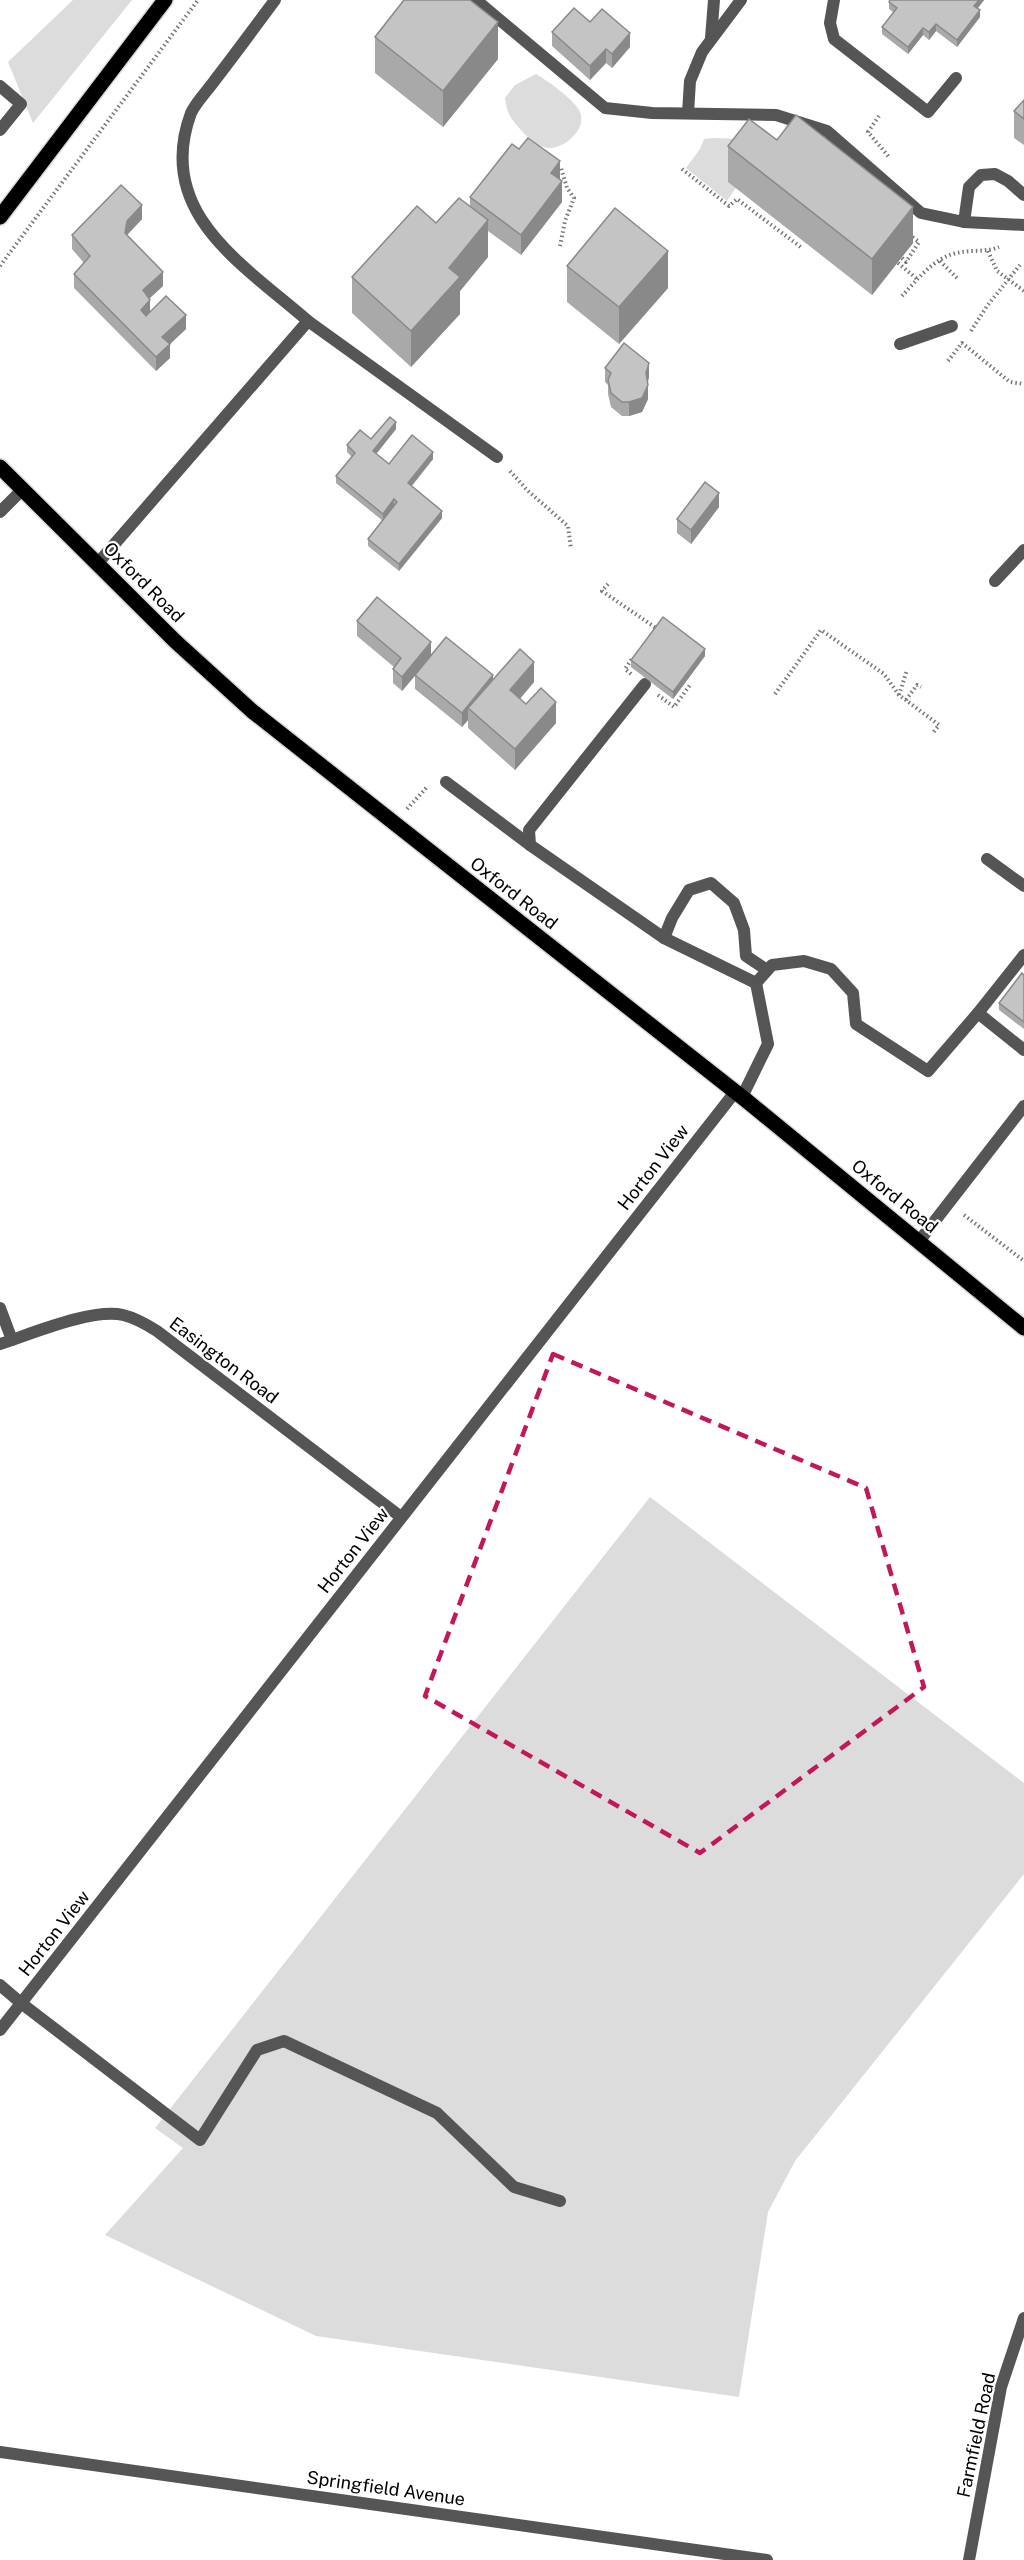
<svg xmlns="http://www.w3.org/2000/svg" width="1024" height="2560" font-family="'Public Sans',sans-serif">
<rect width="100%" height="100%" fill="#fff"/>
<g fill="#dcdcdc">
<path d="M 73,0 L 132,0 L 33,123 L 8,62 Z"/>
<path d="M 536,74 C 548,81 572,98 579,110 C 589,128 565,148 549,148 C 535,148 517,127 510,116 C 507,111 506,104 505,98 L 515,85 Z"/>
<path d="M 713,138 L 768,140 L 727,201 L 686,168 L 700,149 L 704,139 Z"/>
<path d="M 650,1497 L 1024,1783 L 1024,1874 L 795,2161 L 768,2212 L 739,2397 L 316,2336 L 105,2235 L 183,2148 L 155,2128 Z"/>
</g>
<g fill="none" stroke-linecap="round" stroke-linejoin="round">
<defs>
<g id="primary">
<path d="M 0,217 L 165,0"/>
<path d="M 0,467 L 175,641 L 252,711 L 747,1101 L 1024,1328"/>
</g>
</defs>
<use href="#primary" stroke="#dbdbdb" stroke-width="18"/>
<g stroke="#777" stroke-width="4" stroke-dasharray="1.5 3" stroke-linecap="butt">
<path d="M 879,116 L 868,132 L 889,157"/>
<path d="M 682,169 L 729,206 L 737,199 L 802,248"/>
<path d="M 560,246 L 565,221 L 574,198 L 567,188 L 561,168"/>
<path d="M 988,251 L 997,271 L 1024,291"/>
<path d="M 902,258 L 906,262 L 919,242 L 911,236"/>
<path d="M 940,261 L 957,278"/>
<path d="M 898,263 L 917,279"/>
<path d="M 0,266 L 198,0"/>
<path d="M 902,296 C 916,281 932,260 953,254 C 968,249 984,253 999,247"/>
<path d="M 971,331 L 987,306 L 1020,265"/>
<path d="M 948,361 L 962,343 L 1010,382 L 1024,384"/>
<path d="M 510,471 L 527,490 L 568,526 L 571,549"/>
<path d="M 608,584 L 602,591 L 656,628 L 654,630"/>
<path d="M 631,674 L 625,669 L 633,657"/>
<path d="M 775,694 L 821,630 L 884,674 L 899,695 L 939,725 L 932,734"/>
<path d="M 658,695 L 674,707 L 690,685"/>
<path d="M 899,695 L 907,670"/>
<path d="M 906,700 L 917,685 L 921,687"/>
<path d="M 407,809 L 428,786"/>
<path d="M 964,1215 L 1024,1261"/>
</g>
<g stroke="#555" stroke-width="12">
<path d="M 476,0 L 605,108 L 652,113 L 776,115 L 827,131 L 921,213 L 964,222 L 1024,225"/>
<path d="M 834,0 L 830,23 L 834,39 L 928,112 L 956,78"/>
<path d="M 711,38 L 714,0"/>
<path d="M 0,86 L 21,104 L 0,130"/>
<path d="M 688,113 L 690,81 L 702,52 L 741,0"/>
<path d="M 964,222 L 969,187 L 981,175 L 995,174 L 1008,181 L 1024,195"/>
<path d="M 308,321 L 497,457"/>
<path d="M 900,344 L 952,326"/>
<path d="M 98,563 L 308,321 C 244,265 154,213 191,113 C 196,102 208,90 215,80 C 235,54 255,27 275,0"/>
<path d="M 995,581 L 1024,550"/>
<path d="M 446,782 L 530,845 L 664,938 L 756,983"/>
<path d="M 530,845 L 529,830 L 645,684"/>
<path d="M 987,859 L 1024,886"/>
<path d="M 664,938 L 672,918 L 689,890 L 711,883 L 734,903 L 744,930 L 746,956 L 767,970"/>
<path d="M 756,983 L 772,965 L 804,961 L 831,969 L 853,993 L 856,1024 L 928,1071 L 978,1013 L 1024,955"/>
<path d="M 978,1013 L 1024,1050"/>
<path d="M 742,1097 L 768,1044 L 756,983"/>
<path d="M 21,2003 L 200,2140 L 257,2050 L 284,2041 L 437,2113 L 514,2187 L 560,2201"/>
</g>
<g stroke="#555" stroke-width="12">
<path d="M 0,512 L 22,490"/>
<path d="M 0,1308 L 12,1340"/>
<path d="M 0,1344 C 31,1334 92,1308 123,1315 C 136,1318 146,1324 157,1331 L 401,1517"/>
<path d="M 0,1985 L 21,2003"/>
<path d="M 0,2030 L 735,1092"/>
<path d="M 0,2452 L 767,2560"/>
<path d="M 969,2560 L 1001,2387 L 1024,2318"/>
</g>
<path stroke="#555" stroke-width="12" d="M 920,1240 L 1024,1106"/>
<use href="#primary" stroke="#000" stroke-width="15"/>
</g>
<g fill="#a9a9a9">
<path d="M 890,0 L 984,0 L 978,8 L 980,17 L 957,47 L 936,31 L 929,40 L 923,35 L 908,54 L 882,34 L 882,27 L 893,12 L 889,9 L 889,2 Z"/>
<path d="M 590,22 L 630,47 L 612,68 L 606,63 L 590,80 L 552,46 L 552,32 Z"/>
<path d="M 375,37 L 498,59 L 443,127 L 375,73 Z"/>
<path d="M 1024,100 L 1024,145 L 1014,138 L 1014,111 Z"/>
<path d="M 777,140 L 913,243 L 872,295 L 728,182 L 728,146 Z"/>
<path d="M 560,180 L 562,202 L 521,255 L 488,231 L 488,257 L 460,291 L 460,314 L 411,367 L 352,313 L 352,277 L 436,223 L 470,206 L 470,197 Z"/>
<path d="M 142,219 L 127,235 L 163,286 L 149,299 L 150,313 L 186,329 L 170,344 L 170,358 L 156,371 L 74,288 L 74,274 L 84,263 L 72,249 L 72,235 Z"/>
<path d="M 567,266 L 668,288 L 619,344 L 567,302 Z"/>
<path d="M 605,368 L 649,377 L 648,382 L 648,399 L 642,412 L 629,416 L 622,416 L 611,407 L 608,394 L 608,385 L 605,382 Z"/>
<path d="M 396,429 L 376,454 L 389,464 L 433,459 L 412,486 L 442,518 L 399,571 L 368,546 L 368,539 L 383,521 L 336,483 L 336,476 L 352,457 L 347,452 L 347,445 L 371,439 Z"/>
<path d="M 719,507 L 691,544 L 677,533 L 677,519 Z"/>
<path d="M 357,621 L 431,655 L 493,680 L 534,682 L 520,699 L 526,704 L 556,723 L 515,770 L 468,728 L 468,720 L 462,727 L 415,689 L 415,676 L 402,691 L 393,683 L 393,669 L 394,667 L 357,636 Z"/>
<path d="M 705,656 L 673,699 L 631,667 L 631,660 Z"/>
<path d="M 1024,975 L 1024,1029 L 999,1010 L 999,1003 Z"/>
</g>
<g fill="#898989">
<path d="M 979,0 L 984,0 L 974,13 L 974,6 Z"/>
<path d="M 980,10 L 980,17 L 957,47 L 957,40 Z"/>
<path d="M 498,22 L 498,59 L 443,127 L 443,91 Z"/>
<path d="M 936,24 L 936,31 L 929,40 L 929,32 Z"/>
<path d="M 923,28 L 923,35 L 908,54 L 908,47 Z"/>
<path d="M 630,33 L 630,47 L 612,68 L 612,54 Z"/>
<path d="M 606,49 L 606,63 L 590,80 L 590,66 Z"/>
<path d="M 560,161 L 560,182 L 551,173 Z"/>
<path d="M 562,181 L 562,202 L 521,255 L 521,235 Z"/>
<path d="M 142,205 L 142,219 L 127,235 L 125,233 L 127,221 Z"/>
<path d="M 913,207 L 913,243 L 872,295 L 872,259 Z"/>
<path d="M 488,220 L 488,257 L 460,291 L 460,314 L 411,367 L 411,331 L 449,268 Z"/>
<path d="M 668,251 L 668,288 L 619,344 L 619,307 Z"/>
<path d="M 163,272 L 163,286 L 143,304 L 143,290 Z"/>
<path d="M 150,300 L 150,314 L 141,324 L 141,310 Z"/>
<path d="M 186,315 L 186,329 L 170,344 L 170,358 L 156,371 L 156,357 L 162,337 Z"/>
<path d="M 649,363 L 649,377 L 646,387 L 646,373 Z"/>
<path d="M 648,385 L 648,399 L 642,412 L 629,416 L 629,402 Z"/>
<path d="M 396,422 L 396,429 L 373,458 L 373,451 Z"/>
<path d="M 433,452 L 433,459 L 408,490 L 408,483 Z"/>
<path d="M 719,493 L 719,507 L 691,544 L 691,530 Z"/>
<path d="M 394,499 L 394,507 L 383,521 L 383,514 Z"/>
<path d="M 442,511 L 442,518 L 399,571 L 399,564 Z"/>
<path d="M 431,642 L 431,656 L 402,691 L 402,677 Z"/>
<path d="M 705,649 L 705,656 L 673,699 L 673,692 Z"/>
<path d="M 534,662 L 534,682 L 510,710 L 510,690 Z"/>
<path d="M 493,675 L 493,689 L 468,708 L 468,720 L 462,727 L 462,713 Z"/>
<path d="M 556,702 L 556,723 L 515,770 L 515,749 Z"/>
</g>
<g fill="#c4c4c4" stroke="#898989" stroke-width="1.5">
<path d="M 404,0 L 470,0 L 498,22 L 443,91 L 375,37 Z"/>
<path d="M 890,0 L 979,0 L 974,6 L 980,10 L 957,40 L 936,24 L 929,32 L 923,28 L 908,47 L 882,27 L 897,8 L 889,2 Z"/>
<path d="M 574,8 L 590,22 L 602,9 L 630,33 L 612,54 L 606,49 L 590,66 L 552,32 Z"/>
<path d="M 1024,100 L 1024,119 L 1014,111 Z"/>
<path d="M 796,115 L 913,207 L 872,259 L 728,146 L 749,119 L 777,140 Z"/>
<path d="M 528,138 L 560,161 L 551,173 L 562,181 L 521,235 L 470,197 L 512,144 L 519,149 Z"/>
<path d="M 121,185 L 142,205 L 127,221 L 125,233 L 163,272 L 143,290 L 150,300 L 141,310 L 146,316 L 166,296 L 186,315 L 162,337 L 170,344 L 156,357 L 74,274 L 90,256 L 72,235 Z"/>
<path d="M 459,198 L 488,220 L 449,268 L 460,277 L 411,331 L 352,277 L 417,206 L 436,223 Z"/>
<path d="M 615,208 L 668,251 L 619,307 L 567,266 Z"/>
<path d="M 624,343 L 649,363 L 646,373 L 648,385 L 642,398 L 629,402 L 622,402 L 611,393 L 608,380 L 611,373 L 605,368 Z"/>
<path d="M 390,417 L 396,422 L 373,451 L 389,464 L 412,435 L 433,452 L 408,483 L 442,511 L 399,564 L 368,539 L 397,502 L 394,499 L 383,514 L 336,476 L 355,453 L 347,445 L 360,430 L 371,439 Z"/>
<path d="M 705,482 L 719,493 L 691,530 L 677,519 Z"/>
<path d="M 377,597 L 431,642 L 402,677 L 393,669 L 401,658 L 357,621 Z"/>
<path d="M 663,617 L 705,649 L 673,692 L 631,660 Z"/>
<path d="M 446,637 L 493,675 L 462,713 L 415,675 Z"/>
<path d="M 520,649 L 534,662 L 510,690 L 526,704 L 541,688 L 556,702 L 515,749 L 468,708 Z"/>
<path d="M 1022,973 L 1024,975 L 1024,1022 L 999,1003 Z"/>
</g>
<path fill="none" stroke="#c2185b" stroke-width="4.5" stroke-dasharray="12 8" stroke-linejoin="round" d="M 553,1354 L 866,1488 L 924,1687 L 700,1853 L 425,1696 Z"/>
<g text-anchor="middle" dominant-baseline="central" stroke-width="4.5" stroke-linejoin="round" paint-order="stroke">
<g font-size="18" fill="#000" stroke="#fff">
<text transform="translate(144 582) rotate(45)">Oxford Road</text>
<text transform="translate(514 893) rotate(38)">Oxford Road</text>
<text transform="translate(653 1167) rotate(-52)">Horton View</text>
<text transform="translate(895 1196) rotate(39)">Oxford Road</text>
<text transform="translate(224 1360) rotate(37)">Easington Road</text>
<text transform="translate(353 1550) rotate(-52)">Horton View</text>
<text transform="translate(54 1933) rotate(-52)">Horton View</text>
<text transform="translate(976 2435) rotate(-78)">Farmfield Road</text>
<text transform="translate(386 2488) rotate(8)">Springfield Avenue</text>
</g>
</g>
</svg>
